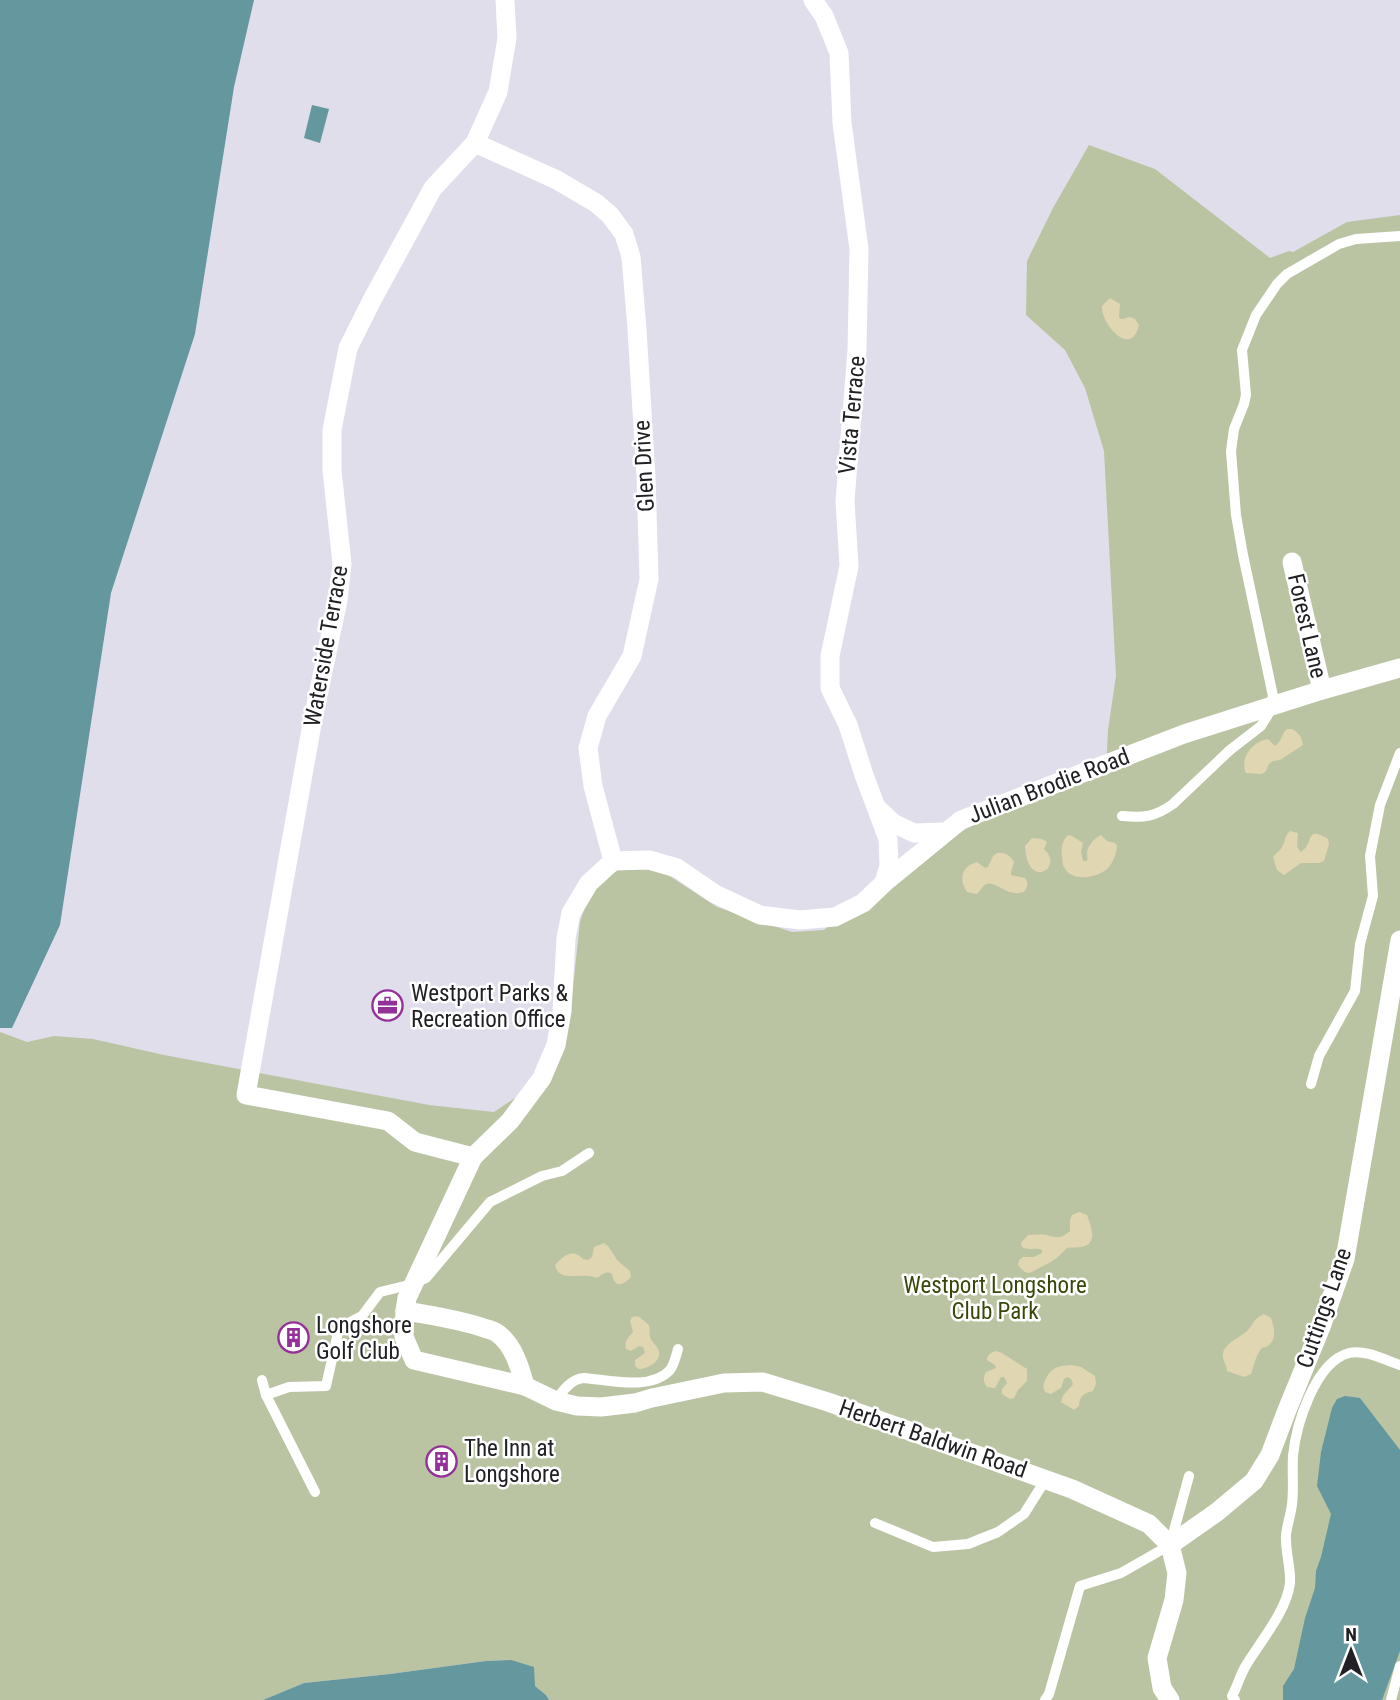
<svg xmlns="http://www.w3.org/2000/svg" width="1400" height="1700" font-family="'Roboto Condensed',sans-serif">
<rect width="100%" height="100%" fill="#dfdeea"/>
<path fill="#bac4a3" d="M 1089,145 L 1155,169 L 1270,258 L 1289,251 L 1293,252 L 1347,222 L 1400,215 L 1400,1700 L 549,1700 L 546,1695 L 535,1686 L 511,1660 L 486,1661 L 390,1674 L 304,1683 L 263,1700 L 0,1700 L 0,1032 L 27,1042 L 54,1036 L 93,1039 L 164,1055 L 429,1105 L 494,1112 L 542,1080 L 569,1025 L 580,922 L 590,892 L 604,879 L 620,869 L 642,867 L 668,875 L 717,907 L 792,932 L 824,930 L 835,920 L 962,831 L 1019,803 L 1106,771 L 1108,730 L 1116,676 L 1104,451 L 1085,388 L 1065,350 L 1026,315 L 1027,261 L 1053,208 Z"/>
<g fill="#e0d6b1">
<path d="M 1110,298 L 1120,304 L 1119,318 L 1122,319 L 1130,317 L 1135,319 L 1139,325 C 1131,360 1100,322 1102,306 Z"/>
<path d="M 1287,729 L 1292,729 C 1299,733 1302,737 1303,745 L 1280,760 L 1273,761 L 1269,764 L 1266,771 L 1262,774 L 1246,773 C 1239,758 1253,741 1268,739 L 1275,746 C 1282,742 1281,734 1287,729 Z"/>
<path d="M 1290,831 L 1298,833 L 1297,847 L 1301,852 C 1315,843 1304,825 1328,839 L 1329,844 L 1324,861 L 1319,863 L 1301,863 L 1284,875 L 1277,870 L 1273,857 C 1276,853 1280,851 1282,847 C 1286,841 1284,836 1290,831 Z"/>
<path d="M 1068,835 L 1072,836 L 1083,843 L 1081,852 L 1083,861 L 1087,861 C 1088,858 1087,855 1087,852 C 1088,845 1095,838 1101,835 L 1107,841 L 1115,843 L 1117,846 C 1117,852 1113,862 1109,867 C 1100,878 1071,883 1064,867 C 1062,864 1063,860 1062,856 C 1061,847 1062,841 1068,835 Z"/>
<path d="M 1032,838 L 1042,839 L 1047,842 L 1044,849 C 1065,868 1027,891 1025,846 Z"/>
<path d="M 997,853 C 1004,852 1010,855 1014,862 L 1011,872 L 1011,875 L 1025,878 C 1029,882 1027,888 1024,892 C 1006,898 994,878 985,885 C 982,887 980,891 977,894 L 967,892 C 958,879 962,866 977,862 L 985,868 L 988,867 L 993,856 Z"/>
<path d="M 1079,1212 L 1087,1215 C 1090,1224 1098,1241 1085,1246 C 1080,1248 1072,1247 1067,1248 C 1057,1258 1057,1259 1043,1266 C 1031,1271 1029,1279 1018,1265 L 1019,1260 L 1023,1257 L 1034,1257 L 1042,1253 L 1042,1250 C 1036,1247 1029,1251 1022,1247 L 1021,1243 L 1028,1235 C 1034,1235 1041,1234 1047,1235 C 1057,1238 1061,1239 1070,1231 L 1070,1220 L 1072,1215 Z"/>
<path d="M 604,1243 L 608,1246 L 618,1261 L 630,1271 L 631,1277 C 623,1286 614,1288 612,1274 C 605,1270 602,1275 597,1278 C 581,1271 559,1284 555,1265 C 564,1255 573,1248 583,1259 L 588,1260 L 592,1257 L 594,1247 Z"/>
<path d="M 1264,1314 L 1271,1318 C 1274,1327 1277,1338 1269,1345 C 1261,1351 1265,1343 1259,1352 C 1255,1358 1254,1367 1251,1374 L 1244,1377 L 1227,1371 C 1227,1365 1222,1360 1223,1354 C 1224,1343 1240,1338 1248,1330 C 1256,1321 1251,1321 1264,1314 Z"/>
<path d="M 638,1316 L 649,1325 C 650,1329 649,1333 650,1337 C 652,1343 658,1346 659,1352 C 661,1362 647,1369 639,1369 L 635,1366 L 635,1360 L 645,1353 L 643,1347 L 639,1346 L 631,1351 L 626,1349 C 624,1341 628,1338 633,1332 L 630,1321 L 632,1317 Z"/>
<path d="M 996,1351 L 1002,1353 L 1027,1369 L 1027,1381 L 1018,1390 L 1014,1398 L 1010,1399 L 1002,1394 L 1002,1389 L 1007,1383 L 1004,1377 L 1001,1377 L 995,1388 L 987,1387 C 983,1382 983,1378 986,1372 L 996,1368 L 995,1365 L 987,1360 C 988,1354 990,1353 996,1351 Z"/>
<path d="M 1072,1365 L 1081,1367 L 1095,1376 L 1096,1384 L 1093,1391 C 1083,1394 1080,1395 1079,1406 L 1074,1410 L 1061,1402 C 1063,1392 1068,1392 1073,1384 L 1071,1379 L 1068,1377 L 1064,1379 L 1061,1388 L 1051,1394 L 1045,1392 L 1043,1386 C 1049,1369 1054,1366 1072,1365 Z"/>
</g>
<g fill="#65979e">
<path d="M 0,0 L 254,0 L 234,87 L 195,334 L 111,593 L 60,925 L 12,1028 L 0,1028 Z"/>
<path d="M 312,105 L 329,109 L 320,143 L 304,138 Z"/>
<path d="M 1345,1396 L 1360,1398 L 1400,1450 L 1400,1651 L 1382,1700 L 1283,1700 L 1283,1686 L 1294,1669 L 1305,1618 L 1315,1588 L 1316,1571 L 1321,1557 L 1331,1514 L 1317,1486 L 1321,1452 L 1332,1408 L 1337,1399 Z"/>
<path d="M 511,1660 L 534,1667 L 535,1686 L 546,1695 L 549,1700 L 263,1700 L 304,1683 L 390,1674 L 486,1661 Z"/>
</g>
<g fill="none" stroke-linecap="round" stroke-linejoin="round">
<g stroke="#fff" stroke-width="10">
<path d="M 1122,816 C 1144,818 1155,817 1173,804 L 1230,750 L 1261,726 L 1269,713 L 1273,696 L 1243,555 L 1236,515 L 1231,451 L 1234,429 L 1244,404 L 1246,395 L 1242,350 L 1256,315 L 1277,284 L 1287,274 L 1339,244 L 1356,239 L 1400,236"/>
<path d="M 1311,1084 L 1319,1056 L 1355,991 L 1360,944 L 1373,896 L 1370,856 L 1380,805 L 1400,753"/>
<path d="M 262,1380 L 266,1395 L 315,1492"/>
<path d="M 266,1395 L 289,1387 L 326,1386 L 339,1328 L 362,1316 L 380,1292 L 413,1284 L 426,1278 L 490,1202 L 542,1176 L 562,1171 L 589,1153"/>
<path d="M 556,1401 C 563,1390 571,1379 584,1378 C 609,1380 651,1391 670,1370 C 674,1365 676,1356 678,1349"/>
<path d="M 875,1523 L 933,1547 L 968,1544 L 998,1532 L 1024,1514 L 1046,1479"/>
<path d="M 1045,1700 L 1049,1694 L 1080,1586 L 1121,1573 L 1170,1545 L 1189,1476"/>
<path d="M 1235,1700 L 1232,1696 C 1237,1687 1240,1676 1245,1667 C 1259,1643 1287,1611 1290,1583 C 1291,1567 1285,1551 1286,1535 C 1287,1525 1291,1514 1292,1504 C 1294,1488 1292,1472 1293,1456 C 1296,1425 1315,1362 1349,1353 C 1365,1349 1385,1360 1400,1365"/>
<path d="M 1391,1700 L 1400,1666"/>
</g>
<g stroke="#fff" stroke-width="19">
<path d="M 813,0 L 824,16 L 839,53 L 842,123 L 859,249 L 857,350 L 845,501 L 849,566 L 830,656 L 830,688 L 848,725 L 864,775 L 888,839 L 889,865 L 884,883"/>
<path d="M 475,143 L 557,180 L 596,203 L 610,215 L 624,234 L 631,257 L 637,329 L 646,477 L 649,579 L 632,656 L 597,716 L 588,748 L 593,786 L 613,861"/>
<path d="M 1292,562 L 1322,690"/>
<path d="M 877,808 L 893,823 L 914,833 L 944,832"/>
<path d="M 473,1157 L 415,1142 L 388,1121 L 246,1095 L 312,724 L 338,600 L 342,564 L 332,470 L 332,430 L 348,348 L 372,300 L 433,188 L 475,143 L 498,92 L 507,38 L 505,0"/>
<path d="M 405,1311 C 430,1315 456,1319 481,1327 C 486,1329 493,1330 497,1333 C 513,1344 520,1367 525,1386"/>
<path d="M 1170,1545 L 1217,1512 L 1254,1481 L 1270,1455 L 1287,1410 L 1321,1327 L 1345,1259 L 1400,940"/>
<path d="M 1170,1700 L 1162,1688 L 1157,1658 L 1174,1600 L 1177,1573 L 1170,1545 L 1149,1524 L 1072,1489 L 828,1402 L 763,1382 L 724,1383 L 652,1398 L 635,1403 L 601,1407 L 577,1406 L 556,1401 L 525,1386 L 414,1360 L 404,1337 L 405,1311 L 407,1298 L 473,1157 L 510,1121 L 542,1078 L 556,1045 L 562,1011 L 566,938 L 571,913 L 589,883 L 613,861 L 649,860 L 677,868 L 715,894 L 760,915 L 800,920 L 835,917 L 863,903 L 884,883 L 961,820 L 1184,734 L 1322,690 L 1400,668"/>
</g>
</g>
<defs>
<symbol id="office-ring" viewBox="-11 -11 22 22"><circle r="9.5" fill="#fff" stroke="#933198" stroke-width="1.5"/><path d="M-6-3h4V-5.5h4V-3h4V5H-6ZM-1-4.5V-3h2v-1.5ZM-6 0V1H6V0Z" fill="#933198"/></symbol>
<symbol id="building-ring" viewBox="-11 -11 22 22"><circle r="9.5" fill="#fff" stroke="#933198" stroke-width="1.5"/><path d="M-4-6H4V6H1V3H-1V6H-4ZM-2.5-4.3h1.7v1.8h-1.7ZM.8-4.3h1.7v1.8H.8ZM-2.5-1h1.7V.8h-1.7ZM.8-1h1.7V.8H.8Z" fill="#933198"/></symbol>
</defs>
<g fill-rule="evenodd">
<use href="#office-ring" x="370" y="988" width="35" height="35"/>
<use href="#building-ring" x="276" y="1320" width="35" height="35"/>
<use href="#building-ring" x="424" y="1444" width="35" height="35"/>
</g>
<g text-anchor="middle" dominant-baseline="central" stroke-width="5" stroke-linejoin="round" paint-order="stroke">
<g font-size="23" fill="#212125" stroke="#fff">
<text transform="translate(852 415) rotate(-85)">Vista Terrace</text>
<text transform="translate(644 466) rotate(-93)">Glen Drive</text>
<text transform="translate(1307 626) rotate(77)">Forest Lane</text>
<text transform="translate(326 646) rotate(-80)">Waterside Terrace</text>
<text transform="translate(1049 786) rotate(-21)">Julian Brodie Road</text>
<text transform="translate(1324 1308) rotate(-71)">Cuttings Lane</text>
<text transform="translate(933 1439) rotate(19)">Herbert Baldwin Road</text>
</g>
<g font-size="23" fill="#212125" stroke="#fff" text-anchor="start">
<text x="411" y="993">Westport Parks &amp;<tspan x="411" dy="26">Recreation Office</tspan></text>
<text x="316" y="1325">Longshore<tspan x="316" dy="26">Golf Club</tspan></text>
<text x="464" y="1448">The Inn at<tspan x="464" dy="26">Longshore</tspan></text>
</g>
<g font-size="23" fill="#3a470a" stroke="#fff">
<text x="995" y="1285">Westport Longshore<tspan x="995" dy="26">Club Park</tspan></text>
</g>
</g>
<g transform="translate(1351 1651)" stroke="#ffffff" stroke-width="5" paint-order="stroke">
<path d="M0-5L12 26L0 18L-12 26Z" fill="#212125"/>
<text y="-10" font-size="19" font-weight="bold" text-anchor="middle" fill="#212125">N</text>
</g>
</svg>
